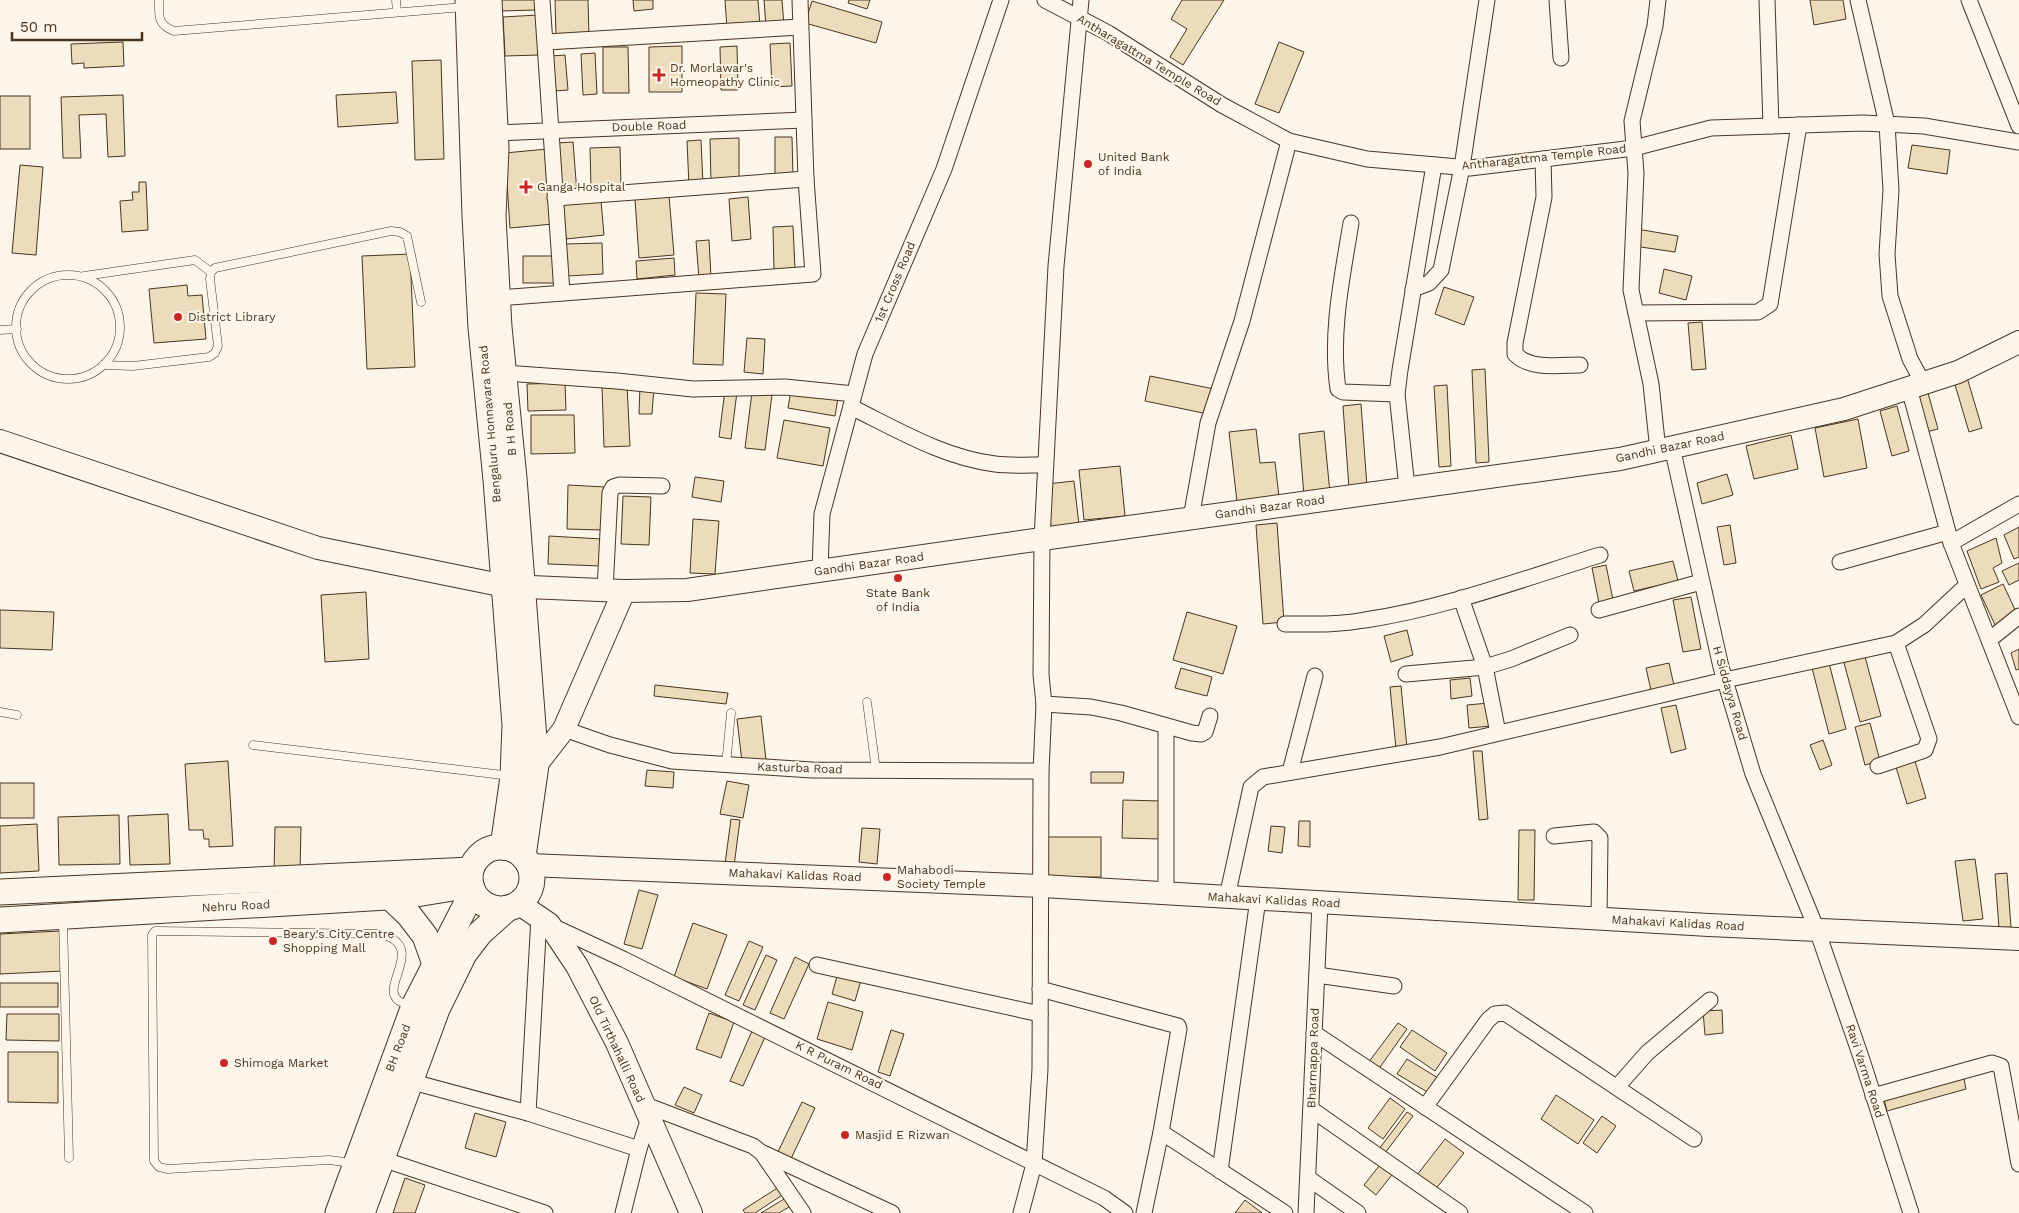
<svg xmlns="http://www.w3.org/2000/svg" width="2019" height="1213" font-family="'Work Sans',sans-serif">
<rect width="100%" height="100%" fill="#fbf6e9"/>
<g fill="#ecdcbc" stroke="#4a3520">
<path d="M 499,0 L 535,0 L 536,10 L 500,11 Z"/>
<path d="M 555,0 L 588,0 L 589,36 L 556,37 Z"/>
<path d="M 633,0 L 653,0 L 653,9 L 634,11 Z"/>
<path d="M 725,0 L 758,0 L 760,26 L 727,29 Z"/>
<path d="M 764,0 L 782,0 L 784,26 L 766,27 Z"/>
<path d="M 849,0 L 870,0 L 867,9 L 848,3 Z"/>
<path d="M 1182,0 L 1224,0 L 1183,65 L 1170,57 L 1187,29 L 1171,19 Z"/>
<path d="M 1810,0 L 1843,0 L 1846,19 L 1814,25 Z"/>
<path d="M 812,1 L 882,22 L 876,43 L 805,23 Z"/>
<path d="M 538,15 L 539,55 L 505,56 L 503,17 Z"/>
<path d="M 123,42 L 124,66 L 84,68 L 84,63 L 72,64 L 71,44 Z"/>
<path d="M 1279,42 L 1304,52 L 1279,113 L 1255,104 Z"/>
<path d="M 790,43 L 792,86 L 772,87 L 770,44 Z"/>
<path d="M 682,46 L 682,92 L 649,92 L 649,47 Z"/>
<path d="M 737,46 L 738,90 L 721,90 L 720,47 Z"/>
<path d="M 603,47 L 628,47 L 629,93 L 603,93 Z"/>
<path d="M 595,53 L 597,94 L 583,95 L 581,54 Z"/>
<path d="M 565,55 L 568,90 L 554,91 L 551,56 Z"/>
<path d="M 441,60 L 444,159 L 415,160 L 412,61 Z"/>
<path d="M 396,92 L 398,123 L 338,127 L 336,95 Z"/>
<path d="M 123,95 L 125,156 L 108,157 L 106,114 L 79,115 L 81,158 L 63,158 L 61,97 Z"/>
<rect x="0" y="96" width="30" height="53"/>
<path d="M 775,137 L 792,137 L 793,178 L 775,178 Z"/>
<path d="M 739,138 L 739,182 L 711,182 L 710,139 Z"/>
<path d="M 701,140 L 703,185 L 689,186 L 687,141 Z"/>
<path d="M 573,142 L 577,193 L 561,195 L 557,143 Z"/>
<path d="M 1912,145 L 1950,150 L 1947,174 L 1908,168 Z"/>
<path d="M 620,147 L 621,187 L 591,188 L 590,148 Z"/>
<path d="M 547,149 L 553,224 L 510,228 L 505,153 Z"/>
<path d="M 20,165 L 43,167 L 36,255 L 12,253 Z"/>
<path d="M 139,182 L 146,182 L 148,230 L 122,232 L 120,201 L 133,200 L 132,192 L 139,192 Z"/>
<path d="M 669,196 L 674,255 L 639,258 L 635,199 Z"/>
<path d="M 748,197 L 751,239 L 732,241 L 729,199 Z"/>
<path d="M 601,201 L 604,235 L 566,239 L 563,205 Z"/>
<path d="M 793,226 L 795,269 L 774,270 L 773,227 Z"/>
<path d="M 1637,229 L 1678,236 L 1675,252 L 1634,246 Z"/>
<path d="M 709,240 L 711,277 L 699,278 L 696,241 Z"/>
<path d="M 602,243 L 603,274 L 567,276 L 566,244 Z"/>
<path d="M 410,254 L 415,367 L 367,369 L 362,256 Z"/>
<rect x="523" y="256" width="32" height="27"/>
<path d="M 674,258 L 675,275 L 637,279 L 636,261 Z"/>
<path d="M 1664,269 L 1692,276 L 1686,300 L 1659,293 Z"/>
<path d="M 187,285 L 188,296 L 202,295 L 206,339 L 154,343 L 149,289 Z"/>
<path d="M 1444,287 L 1474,297 L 1464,325 L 1435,314 Z"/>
<path d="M 696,293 L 726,294 L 723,365 L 693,364 Z"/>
<path d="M 1702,322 L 1706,369 L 1692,370 L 1688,323 Z"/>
<path d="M 747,338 L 765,339 L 763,374 L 744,372 Z"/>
<path d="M 1485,369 L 1489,462 L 1476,463 L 1472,370 Z"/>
<path d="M 1966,374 L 1982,428 L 1969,432 L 1953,378 Z"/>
<path d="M 1150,376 L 1214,389 L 1208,414 L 1145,401 Z"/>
<path d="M 565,383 L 566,410 L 528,411 L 527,384 Z"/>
<path d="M 627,385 L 630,446 L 604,447 L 602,386 Z"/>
<path d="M 1447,385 L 1451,466 L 1439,467 L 1434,386 Z"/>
<path d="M 640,386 L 654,387 L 652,414 L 639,414 Z"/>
<path d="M 725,390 L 737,392 L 731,439 L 719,437 Z"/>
<path d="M 791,390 L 838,398 L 835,416 L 788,408 Z"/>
<path d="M 752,392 L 772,395 L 765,450 L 745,448 Z"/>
<path d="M 1928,393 L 1938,429 L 1922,433 L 1913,397 Z"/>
<path d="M 1361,404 L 1367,487 L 1349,488 L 1343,406 Z"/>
<path d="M 1897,406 L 1909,451 L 1892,456 L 1880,411 Z"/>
<path d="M 531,415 L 574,415 L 575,453 L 531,454 Z"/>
<path d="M 1858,419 L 1867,468 L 1824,477 L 1815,428 Z"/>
<path d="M 784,420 L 830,428 L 823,466 L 777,458 Z"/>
<path d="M 1256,429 L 1260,463 L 1275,462 L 1279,497 L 1237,502 L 1229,432 Z"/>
<path d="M 1324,431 L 1330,493 L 1304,496 L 1299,434 Z"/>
<path d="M 1791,435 L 1798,469 L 1754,479 L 1746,446 Z"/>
<path d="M 1120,466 L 1125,516 L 1084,520 L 1079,470 Z"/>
<path d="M 1727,474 L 1733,495 L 1702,504 L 1697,483 Z"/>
<path d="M 695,477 L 724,481 L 721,502 L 692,497 Z"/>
<path d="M 1074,481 L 1079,525 L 1051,527 L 1047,484 Z"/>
<path d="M 568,485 L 605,487 L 603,530 L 567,529 Z"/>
<path d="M 623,496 L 651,497 L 649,545 L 621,544 Z"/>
<path d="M 693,519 L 719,521 L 715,574 L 690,573 Z"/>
<path d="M 1277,523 L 1284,622 L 1263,624 L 1256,525 Z"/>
<path d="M 1730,525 L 1736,563 L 1724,565 L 1717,527 Z"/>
<path d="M 2019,527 L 2019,557 L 2014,559 L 2004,535 Z"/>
<path d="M 549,536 L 602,539 L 601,566 L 548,564 Z"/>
<path d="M 1996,538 L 2002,563 L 1993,568 L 1999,582 L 1981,589 L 1967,551 Z"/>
<path d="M 1673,561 L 1678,581 L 1634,591 L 1629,571 Z"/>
<path d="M 2019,563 L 2019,580 L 2009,585 L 2002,571 Z"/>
<path d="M 1606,565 L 1613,600 L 1599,603 L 1592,568 Z"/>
<path d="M 2003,584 L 2018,616 L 1996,627 L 1981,595 Z"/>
<path d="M 366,592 L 369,659 L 325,662 L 321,595 Z"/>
<path d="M 1691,597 L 1701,649 L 1683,652 L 1673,600 Z"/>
<path d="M 0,610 L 54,612 L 52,650 L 0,648 Z"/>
<path d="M 1187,612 L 1237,626 L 1223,674 L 1173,660 Z"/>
<path d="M 1407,630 L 1413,655 L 1391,662 L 1384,636 Z"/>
<path d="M 2019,649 L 2019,669 L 2016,670 L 2011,653 Z"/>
<path d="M 1864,653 L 1881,716 L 1860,722 L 1843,659 Z"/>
<path d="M 1669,663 L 1675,690 L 1652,695 L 1646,668 Z"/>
<path d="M 1829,663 L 1846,729 L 1829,734 L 1812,668 Z"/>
<path d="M 1181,668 L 1212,677 L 1207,696 L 1175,688 Z"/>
<path d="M 1470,678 L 1472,696 L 1451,699 L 1450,680 Z"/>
<path d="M 655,685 L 728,693 L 726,704 L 654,696 Z"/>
<path d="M 1401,686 L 1407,748 L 1396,749 L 1390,687 Z"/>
<path d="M 1489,703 L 1491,726 L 1469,728 L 1467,705 Z"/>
<path d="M 1676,705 L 1686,749 L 1671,753 L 1661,708 Z"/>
<path d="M 761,716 L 766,760 L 742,762 L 737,719 Z"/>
<path d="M 1870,723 L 1880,761 L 1865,765 L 1855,727 Z"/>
<path d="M 1823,740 L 1832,765 L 1820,770 L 1810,745 Z"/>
<path d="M 1473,751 L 1482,751 L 1488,819 L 1479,820 Z"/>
<path d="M 228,761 L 233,846 L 209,847 L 209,839 L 204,839 L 203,830 L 189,830 L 185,764 Z"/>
<path d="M 1915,761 L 1926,798 L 1907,804 L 1896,767 Z"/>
<path d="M 647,770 L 674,772 L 673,788 L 645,786 Z"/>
<path d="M 1091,772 L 1124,772 L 1123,783 L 1091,783 Z"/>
<path d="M 727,781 L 749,785 L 743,818 L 720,814 Z"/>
<rect x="0" y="783" width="34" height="35"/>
<path d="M 1123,800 L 1161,801 L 1160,839 L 1122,838 Z"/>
<path d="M 168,814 L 170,864 L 130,865 L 128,816 Z"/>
<path d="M 119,815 L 120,864 L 59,865 L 58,817 Z"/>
<path d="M 731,819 L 740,820 L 734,866 L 725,864 Z"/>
<path d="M 1299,821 L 1310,821 L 1310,847 L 1298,846 Z"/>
<path d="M 37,824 L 39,871 L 0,873 L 0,826 Z"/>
<path d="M 1271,826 L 1285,827 L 1282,853 L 1268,851 Z"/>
<path d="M 275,827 L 301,827 L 300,871 L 274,871 Z"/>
<path d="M 862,828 L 880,829 L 877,864 L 859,862 Z"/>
<path d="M 1519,830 L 1535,830 L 1534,900 L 1518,900 Z"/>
<rect x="1047" y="837" width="54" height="40"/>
<path d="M 1975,859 L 1983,919 L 1963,921 L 1955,861 Z"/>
<path d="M 2007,873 L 2011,927 L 1999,928 L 1995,874 Z"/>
<path d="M 639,890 L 658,895 L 642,949 L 624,944 Z"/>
<path d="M 693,923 L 727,935 L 707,989 L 674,977 Z"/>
<path d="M 61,931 L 63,971 L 0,974 L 0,934 Z"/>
<path d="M 749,941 L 763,947 L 739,1001 L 725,995 Z"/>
<path d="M 766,955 L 777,960 L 755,1010 L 743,1005 Z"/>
<path d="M 795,957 L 809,964 L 784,1019 L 770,1013 Z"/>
<path d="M 838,973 L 861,980 L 855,1001 L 832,994 Z"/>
<rect x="0" y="983" width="58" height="24"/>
<path d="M 828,1002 L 863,1012 L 852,1050 L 817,1039 Z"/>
<path d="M 1722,1010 L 1723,1033 L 1705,1035 L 1703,1011 Z"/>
<path d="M 709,1013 L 734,1022 L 721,1058 L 696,1049 Z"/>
<path d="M 7,1014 L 59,1014 L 59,1041 L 6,1040 Z"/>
<path d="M 1398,1023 L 1407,1029 L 1378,1070 L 1368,1063 Z"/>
<path d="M 891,1030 L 904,1034 L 890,1076 L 878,1072 Z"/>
<path d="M 1412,1030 L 1447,1053 L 1435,1071 L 1400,1047 Z"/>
<path d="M 752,1031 L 765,1037 L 743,1086 L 730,1081 Z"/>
<path d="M 8,1052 L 58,1052 L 58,1103 L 8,1102 Z"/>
<path d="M 1407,1059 L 1438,1078 L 1429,1093 L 1397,1074 Z"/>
<path d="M 1963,1074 L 1966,1089 L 1887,1111 L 1883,1096 Z"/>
<path d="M 684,1087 L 702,1095 L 694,1113 L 675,1105 Z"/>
<path d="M 1556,1095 L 1594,1120 L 1578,1144 L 1541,1119 Z"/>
<path d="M 1390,1098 L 1405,1109 L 1383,1139 L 1368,1128 Z"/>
<path d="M 802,1102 L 815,1108 L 788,1165 L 775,1158 Z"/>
<path d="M 1407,1112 L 1413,1116 L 1385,1153 L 1379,1149 Z"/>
<path d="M 475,1113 L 506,1122 L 496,1157 L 465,1148 Z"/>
<path d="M 1602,1116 L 1616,1126 L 1597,1153 L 1583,1143 Z"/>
<path d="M 1445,1139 L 1464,1153 L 1435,1190 L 1417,1175 Z"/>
<path d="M 1383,1161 L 1395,1171 L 1376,1195 L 1364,1185 Z"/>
<path d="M 405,1178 L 425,1185 L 415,1213 L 393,1213 Z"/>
<path d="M 782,1185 L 787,1192 L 755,1213 L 745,1213 L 743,1210 Z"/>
<path d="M 789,1196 L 794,1204 L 779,1213 L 761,1213 Z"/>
<path d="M 1245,1200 L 1262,1213 L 1235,1213 Z"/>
</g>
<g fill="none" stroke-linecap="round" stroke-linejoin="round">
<defs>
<g id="lane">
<path d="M 159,0 C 159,16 157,24 174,31 L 464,7"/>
<path d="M 396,0 L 397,12"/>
<circle cx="68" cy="327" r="52"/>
<path d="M 84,276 L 195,260 L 211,272"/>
<path d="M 0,330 L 17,329"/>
<path d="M 103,365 L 133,366 L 209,357 L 215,353 L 218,346 L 210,279 L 211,272 L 215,268 L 391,231 L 400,232 L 407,236 L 421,302"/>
<path d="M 867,702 L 876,770"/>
<path d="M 0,712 L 17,715"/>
<path d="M 253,745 L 511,776"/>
<path d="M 726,765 L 731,713"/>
<path d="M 63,920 L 69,1158"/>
<path d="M 352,1163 L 329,1160 L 168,1169 L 159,1167 L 154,1161 L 152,935 L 155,931 L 381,934 C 428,947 378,987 399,1001 C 402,1003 407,1004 410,1005"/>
</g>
<g id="street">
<path d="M 542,0 L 562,293"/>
<path d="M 1045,0 L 1108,33 L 1222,105 L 1289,141 L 1367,159 L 1470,168 L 1634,148 L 1711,128 L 1863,123 L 1924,126 L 2019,142"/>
<path d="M 1557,0 L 1561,58"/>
<path d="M 1767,0 L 1771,126"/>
<path d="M 1858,0 L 1887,124 L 1891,190 L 1887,254 L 1890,296 L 1910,359 L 1923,383"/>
<path d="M 1969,0 L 2019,126"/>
<path d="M 546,42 L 800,27"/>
<path d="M 495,133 L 804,120"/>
<path d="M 1543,159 L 1544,197 L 1515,343 L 1515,354 C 1530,370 1559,365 1580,365"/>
<path d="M 555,198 L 806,179"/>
<path d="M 1351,223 C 1342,278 1330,334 1338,389 L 1343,392 L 1397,394"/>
<path d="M 1413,289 L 1429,283 L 1441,270 L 1462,167 L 1487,0"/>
<path d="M 497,298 L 813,274 L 806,179 L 800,0"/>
<path d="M 1636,313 L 1758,312 L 1770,304 L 1799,125"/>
<path d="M 505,373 L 617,381 L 693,389 L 785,387 L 854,394"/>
<path d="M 1909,388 L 1951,543 L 2019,717"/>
<path d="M 851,407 C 896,429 944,458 995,464 C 1011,466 1029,465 1045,465"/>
<path d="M 1672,447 L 1721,667 L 1753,774 L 1817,930 L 1862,1060 L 1911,1213"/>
<path d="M 1658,451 L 1651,384 L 1631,290 L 1636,173 L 1632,121 L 1655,26 L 1658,0"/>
<path d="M 1407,488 L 1397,394 L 1400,370 L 1434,165"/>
<path d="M 1191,518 L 1208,423 L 1242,321 L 1289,141"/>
<path d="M 1951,543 L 2019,504"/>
<path d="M 1840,562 L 1948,532"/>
<path d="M 820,571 L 822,514 L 865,354 L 944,169 L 1001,0"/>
<path d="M 605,590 L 610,493 L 613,487 L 619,485 L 662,486"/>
<path d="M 1461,598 L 1485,667 L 1498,733"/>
<path d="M 1599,610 L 1701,582"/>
<path d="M 1285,624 C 1311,624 1338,625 1365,620 C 1445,608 1523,579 1600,555"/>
<path d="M 1989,640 L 2019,616"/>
<path d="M 1406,674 L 1485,667 L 1511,659 L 1570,635"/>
<path d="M 1044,704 L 1091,707 L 1121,713 L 1192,733 L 1201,734 L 1205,732 L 1210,716"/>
<path d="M 1166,726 L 1166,893"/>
<path d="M 564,729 L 610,745 L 672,761 L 812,770 L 1041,771"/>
<path d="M 1878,766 L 1925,750 L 1929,739 L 1896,643"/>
<path d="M 1290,772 L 1315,676"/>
<path d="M 1554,836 L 1594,832 L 1600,838 L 1599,918"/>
<path d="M 1227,897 L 1251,787 L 1263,777 L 1440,747 L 1725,680 L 1896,643 L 1924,625 L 1967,585"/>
<path d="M 550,925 L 623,959 L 1104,1198 L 1125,1213"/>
<path d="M 817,965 L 1040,1014"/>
<path d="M 1317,975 L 1394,986"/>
<path d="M 1040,989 L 1178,1026 L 1179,1029 L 1161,1132 L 1144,1213"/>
<path d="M 1314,1033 L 1585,1213"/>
<path d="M 409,1081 L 528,1113 L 639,1149"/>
<path d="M 1617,1087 L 1647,1053 L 1710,1000"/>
<path d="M 1873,1096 L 1992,1063 L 2001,1066 L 2019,1164"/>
<path d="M 643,1104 L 753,1146 L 762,1153 L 803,1213"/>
<path d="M 1425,1107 L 1488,1020 L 1495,1014 L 1505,1013 L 1694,1139"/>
<path d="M 1311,1109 L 1460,1213"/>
<path d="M 528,1113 L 539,917"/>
<path d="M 1161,1132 L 1285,1213"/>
<path d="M 763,1153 L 892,1213"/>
<path d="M 382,1159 L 545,1213"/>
<path d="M 1220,1171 L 1258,899"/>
<path d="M 1308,1178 L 1358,1213"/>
<path d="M 623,1213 L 639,1149 L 649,1118"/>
<path d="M 1021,1213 L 1034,1164 L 1040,1069 L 1041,771 L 1044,704 L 1041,675 L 1042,539 L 1056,266 L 1081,0"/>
<path d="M 1306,1213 L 1320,903"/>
</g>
<g id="secondary">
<path d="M 0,441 L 318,548 L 505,586 L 624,591 L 687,590 L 1042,539 L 1620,459 L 1844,409 L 1958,372 L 2019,342"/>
<path d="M 536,765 L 564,729 L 624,591"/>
<path d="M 529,865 L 1042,886 L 1709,925 L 2019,939"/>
<path d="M 518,903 L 549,924 L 577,966 L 617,1043 L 691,1213"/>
</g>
<g id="primary">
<path d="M 468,0 L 475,216 L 481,328 L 496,480 L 515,725 L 513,777 L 503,847"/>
<path d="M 489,0 L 496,149 L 493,216 L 499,327 L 514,478 L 536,765 L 523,856"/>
<circle cx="501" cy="878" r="31"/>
<path d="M 0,892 L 471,870"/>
<path d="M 390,897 L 409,915 L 425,936 L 435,964"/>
<path d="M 0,920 L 404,896 L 471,885"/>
<path d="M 338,1213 L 414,1006 L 473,891"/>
<path d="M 362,1213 L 437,1009 L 464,954 L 480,933 L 508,908"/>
</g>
</defs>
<use href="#lane" stroke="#4a3520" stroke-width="9"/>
<use href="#street" stroke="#4a3520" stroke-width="17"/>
<use href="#secondary" stroke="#4a3520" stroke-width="24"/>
<use href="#primary" stroke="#4a3520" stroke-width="27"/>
<use href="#lane" stroke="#fbf6e9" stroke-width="8"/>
<use href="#street" stroke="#fbf6e9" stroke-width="15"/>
<use href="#secondary" stroke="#fbf6e9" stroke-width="22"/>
<use href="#primary" stroke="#fbf6e9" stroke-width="25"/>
</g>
<g fill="#c62828" stroke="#fbf6e9" stroke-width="2">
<path d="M656.5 67.5h5v5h5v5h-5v5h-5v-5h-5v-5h5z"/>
<circle cx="1088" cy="164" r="5"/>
<path d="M523.5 179.5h5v5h5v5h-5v5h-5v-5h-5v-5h5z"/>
<circle cx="178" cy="317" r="5"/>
<circle cx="898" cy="578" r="5"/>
<circle cx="887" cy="877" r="5"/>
<circle cx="273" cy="941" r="5"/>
<circle cx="224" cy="1063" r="5"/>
<circle cx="845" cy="1135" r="5"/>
</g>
<g text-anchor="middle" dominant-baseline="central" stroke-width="4" stroke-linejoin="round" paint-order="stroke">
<g font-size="12" fill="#4a3520" stroke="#fbf6e9">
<text transform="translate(1149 60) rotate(31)">Antharagattma Temple Road</text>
<text transform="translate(649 126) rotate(-2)">Double Road</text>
<text transform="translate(1544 157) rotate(-6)">Antharagattma Temple Road</text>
<text transform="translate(895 282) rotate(-67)">1st Cross Road</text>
<text transform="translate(490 424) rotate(-95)">Bengaluru Honnavara Road</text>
<text transform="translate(510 429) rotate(-95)">B H Road</text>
<text transform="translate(1670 447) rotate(-12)">Gandhi Bazar Road</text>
<text transform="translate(1270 507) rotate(-8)">Gandhi Bazar Road</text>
<text transform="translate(869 564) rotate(-8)">Gandhi Bazar Road</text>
<text transform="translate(1730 693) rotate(74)">H Siddayya Road</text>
<text transform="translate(800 768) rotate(2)">Kasturba Road</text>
<text transform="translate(795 875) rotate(2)">Mahakavi Kalidas Road</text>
<text transform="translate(1274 900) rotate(3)">Mahakavi Kalidas Road</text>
<text transform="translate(236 906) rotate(-3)">Nehru Road</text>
<text transform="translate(1678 923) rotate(3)">Mahakavi Kalidas Road</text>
<text transform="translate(398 1048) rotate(-69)">BH Road</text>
<text transform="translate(617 1049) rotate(65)">Old Tirthahalli Road</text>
<text transform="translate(1313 1058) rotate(-88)">Bharmappa Road</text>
<text transform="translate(839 1065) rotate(26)">K R Puram Road</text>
<text transform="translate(1865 1071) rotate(72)">Ravi Varma Road</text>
</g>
<g font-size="12" fill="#4a3520" stroke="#fbf6e9" text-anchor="start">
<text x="670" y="68">Dr. Morlawar's<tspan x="670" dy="14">Homeopathy Clinic</tspan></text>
<text x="1098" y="157">United Bank<tspan x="1098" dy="14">of India</tspan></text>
<text x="537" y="187">Ganga Hospital</text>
<text x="188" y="317">District Library</text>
<text x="898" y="593" text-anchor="middle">State Bank<tspan x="898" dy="14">of India</tspan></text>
<text x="897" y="870">Mahabodi<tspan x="897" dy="14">Society Temple</tspan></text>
<text x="283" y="934">Beary's City Centre<tspan x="283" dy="14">Shopping Mall</tspan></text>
<text x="234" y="1063">Shimoga Market</text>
<text x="855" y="1135">Masjid E Rizwan</text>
</g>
</g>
<path d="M12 32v8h130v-8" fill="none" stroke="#4a3520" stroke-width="2.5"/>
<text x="20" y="32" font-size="15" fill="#4a3520" stroke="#fbf6e9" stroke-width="4" paint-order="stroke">50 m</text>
</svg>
